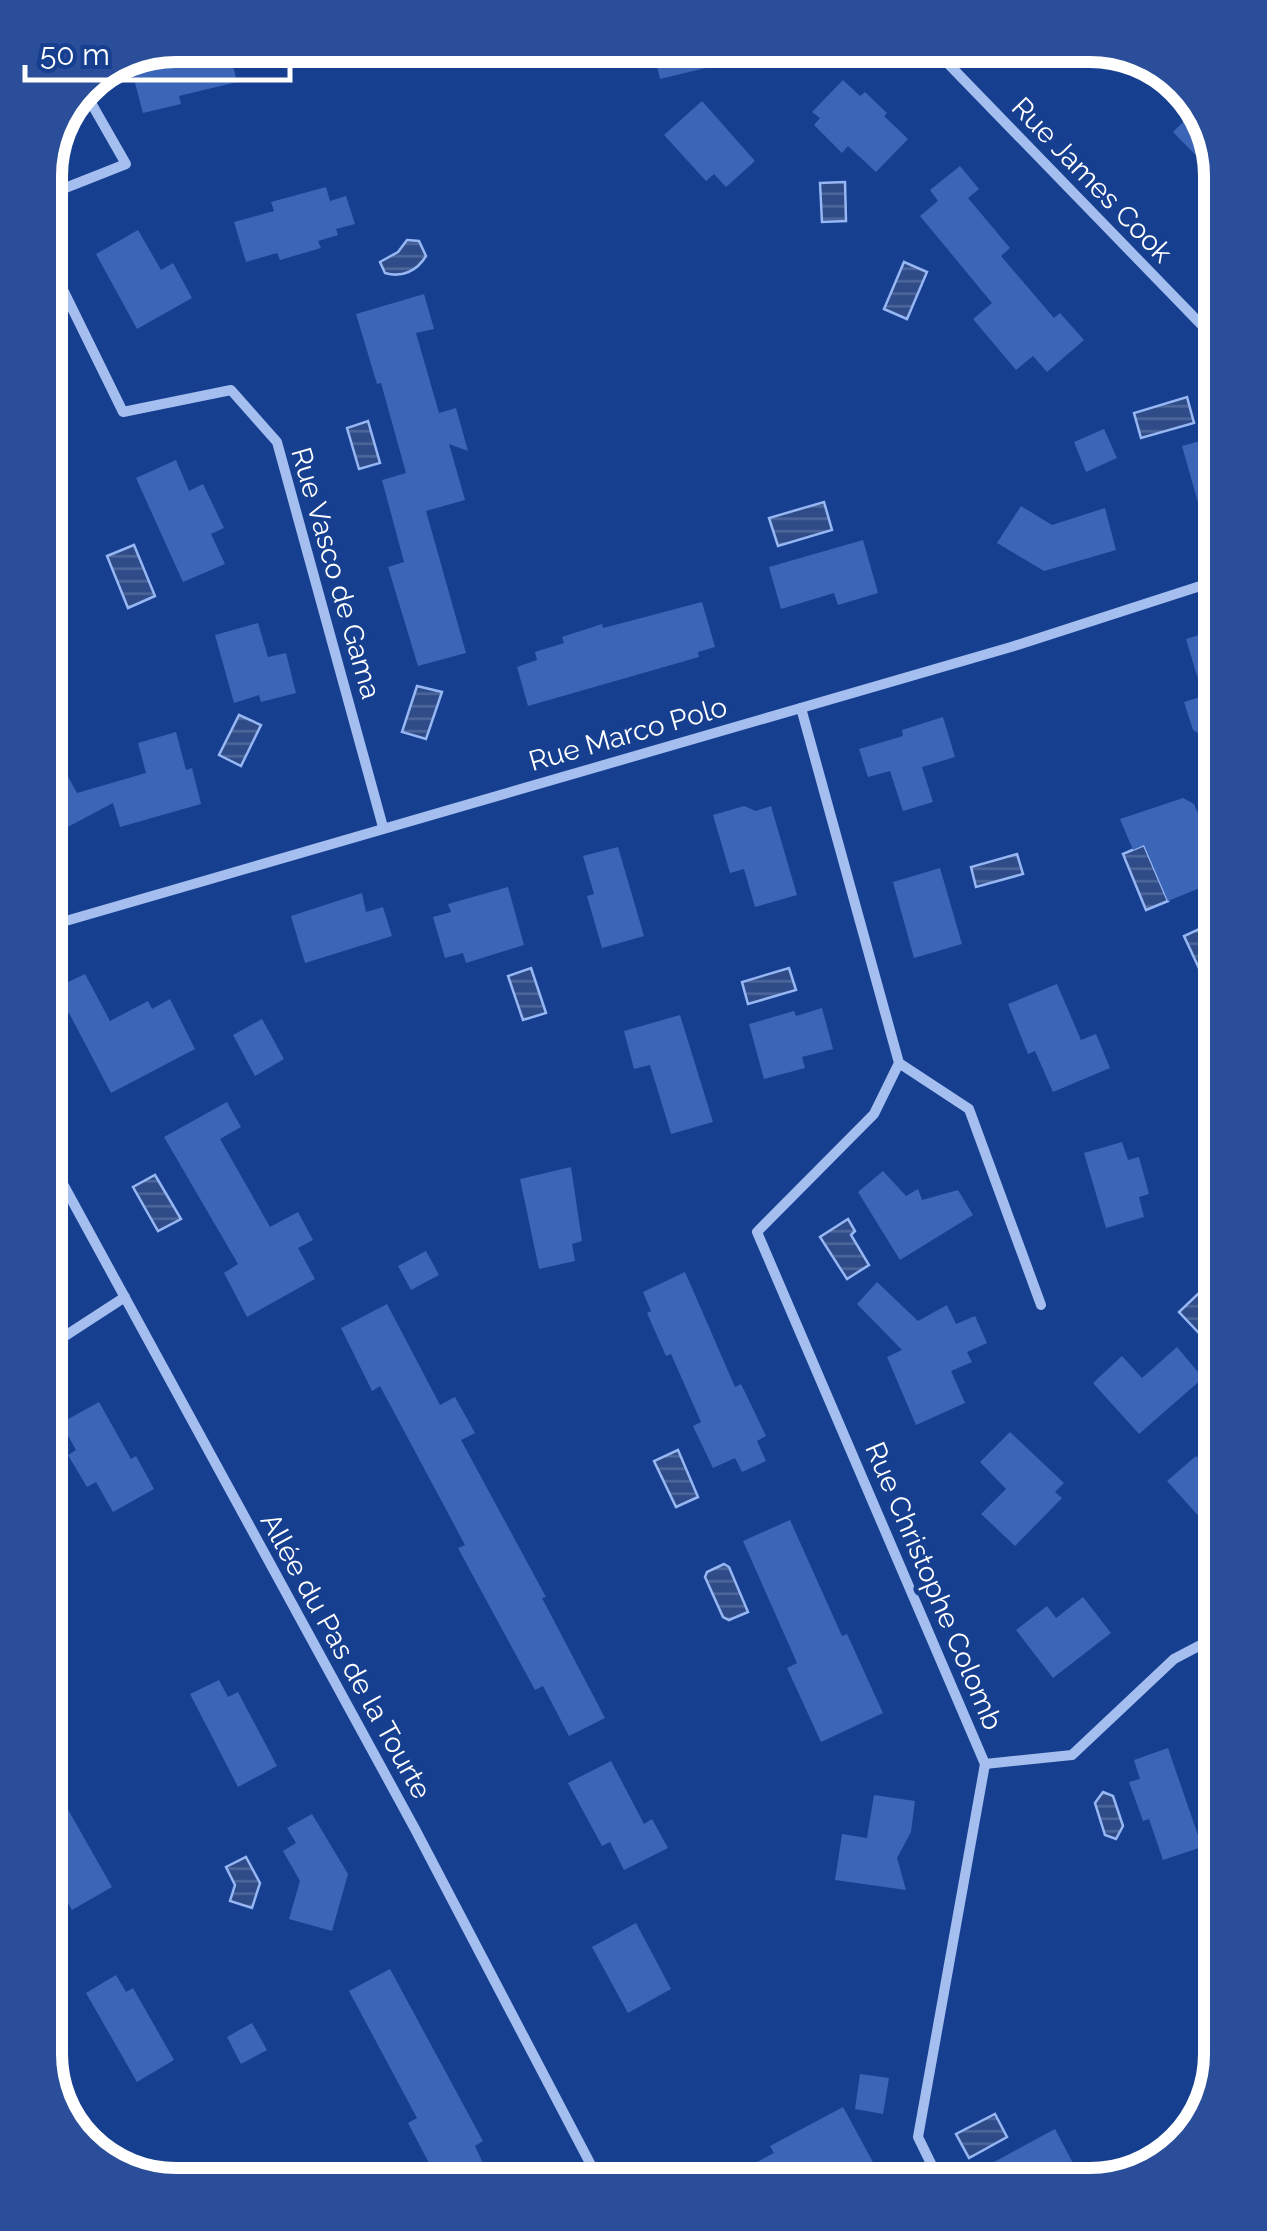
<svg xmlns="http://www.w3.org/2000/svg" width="1267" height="2231" font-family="Raleway,sans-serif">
<defs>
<pattern id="water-rules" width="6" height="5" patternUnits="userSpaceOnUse" patternTransform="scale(2.5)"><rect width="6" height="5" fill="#2f4c89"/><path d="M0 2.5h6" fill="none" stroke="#4e679b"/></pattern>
</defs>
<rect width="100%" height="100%" fill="#173f90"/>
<g fill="url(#water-rules)" stroke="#96b7f3" stroke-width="2.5">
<path d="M 845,182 L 846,221 L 822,222 L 820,183 Z"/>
<path d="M 407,240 L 419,241 L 426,256 C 417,271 402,278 385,273 L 380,262 L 398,252 Z"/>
<path d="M 904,262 L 927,272 L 907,319 L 884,309 Z"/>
<path d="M 1187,397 L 1194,423 L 1141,438 L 1134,413 Z"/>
<path d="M 368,421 L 380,463 L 359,469 L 347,428 Z"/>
<path d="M 824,502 L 832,530 L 778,546 L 769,518 Z"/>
<path d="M 134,545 L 155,596 L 128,608 L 107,556 Z"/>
<path d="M 417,686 L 442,692 L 426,739 L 402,732 Z"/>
<path d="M 239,715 L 261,725 L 241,766 L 219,755 Z"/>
<path d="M 1144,845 L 1168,901 L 1146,910 L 1123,854 Z"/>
<path d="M 1017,854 L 1023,874 L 976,887 L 971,867 Z"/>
<path d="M 1208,925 L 1222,956 L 1222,973 L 1205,981 L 1184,936 Z"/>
<path d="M 531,968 L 546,1013 L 523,1020 L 508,976 Z"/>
<path d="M 789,968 L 796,990 L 748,1004 L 742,982 Z"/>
<path d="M 155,1175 L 181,1219 L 158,1231 L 133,1187 Z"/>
<path d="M 848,1219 L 855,1231 L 851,1235 L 869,1265 L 847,1279 L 820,1237 Z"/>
<path d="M 1200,1292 L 1222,1317 L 1222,1343 L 1215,1350 L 1179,1312 Z"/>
<path d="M 678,1450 L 698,1497 L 676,1507 L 654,1461 Z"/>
<path d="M 724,1564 L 729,1567 L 748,1612 L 729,1620 L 723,1617 L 705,1577 L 707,1572 Z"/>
<path d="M 1103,1792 L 1113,1796 L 1123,1826 L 1116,1839 L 1105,1835 L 1095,1803 Z"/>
<path d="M 246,1857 L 260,1883 L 252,1908 L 230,1901 L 235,1885 L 226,1867 Z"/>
<path d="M 995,2114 L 1007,2137 L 969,2158 L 956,2134 Z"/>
</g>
<g fill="#3b65b7">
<path d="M 177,45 L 228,45 L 237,82 L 179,96 L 181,104 L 143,113 L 130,64 Z"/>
<path d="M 652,45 L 753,45 L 755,56 L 660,79 Z"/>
<path d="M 843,80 L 860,96 L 865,92 L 887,113 L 884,116 L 908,139 L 876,172 L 848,146 L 842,153 L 814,125 L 820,118 L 812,112 Z"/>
<path d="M 702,101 L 755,161 L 726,187 L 714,174 L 706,181 L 664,135 Z"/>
<path d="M 1198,107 L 1209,119 L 1222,182 L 1173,132 Z"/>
<path d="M 960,166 L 979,189 L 968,198 L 1010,248 L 1001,256 L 1054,318 L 1060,313 L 1084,340 L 1047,372 L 1033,356 L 1016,370 L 973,319 L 992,303 L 920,216 L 938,201 L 930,190 Z"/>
<path d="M 326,187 L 330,201 L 346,196 L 355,224 L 336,229 L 338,235 L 318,241 L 321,248 L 280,260 L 277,253 L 246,262 L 234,222 L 274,211 L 271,202 Z"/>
<path d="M 138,230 L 161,270 L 173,263 L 192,298 L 137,329 L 96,254 Z"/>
<path d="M 424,294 L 434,329 L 416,333 L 439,413 L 456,408 L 468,451 L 449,444 L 465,500 L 426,511 L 466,653 L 418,666 L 388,567 L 404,562 L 382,480 L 406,473 L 381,383 L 377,384 L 356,314 Z"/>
<path d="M 1104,429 L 1117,458 L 1086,472 L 1074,442 Z"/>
<path d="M 1222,435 L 1222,557 L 1214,559 L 1182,446 Z"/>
<path d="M 176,460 L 189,491 L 203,484 L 224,528 L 211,534 L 225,564 L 183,582 L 136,478 Z"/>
<path d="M 1021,506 L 1052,525 L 1105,508 L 1116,550 L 1044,571 L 997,543 Z"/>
<path d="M 863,540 L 878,593 L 838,605 L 834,593 L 781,609 L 769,567 Z"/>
<path d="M 702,602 L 715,647 L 698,652 L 699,657 L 528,706 L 517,667 L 537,660 L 535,652 L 564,643 L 562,637 L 602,624 L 603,628 Z"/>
<path d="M 258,623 L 268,657 L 286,653 L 296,693 L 261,702 L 259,695 L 234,703 L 215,635 Z"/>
<path d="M 1222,628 L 1222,734 L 1206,738 L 1193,730 L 1184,702 L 1203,696 L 1186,639 Z"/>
<path d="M 943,717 L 955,757 L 922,767 L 933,802 L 903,811 L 890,771 L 868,777 L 859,749 L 903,736 L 902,730 Z"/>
<path d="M 176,732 L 186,770 L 192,768 L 201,804 L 120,827 L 113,803 L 45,839 L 45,734 L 77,793 L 146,773 L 138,743 Z"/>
<path d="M 1183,798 L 1194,804 L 1222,871 L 1222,879 L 1168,901 L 1144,845 L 1133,850 L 1120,819 Z"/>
<path d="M 744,806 L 756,811 L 771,806 L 797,895 L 755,907 L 744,869 L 730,873 L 713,815 Z"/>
<path d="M 618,847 L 644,936 L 602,948 L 587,896 L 594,894 L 583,856 Z"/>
<path d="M 940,868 L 962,944 L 914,958 L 893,882 Z"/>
<path d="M 508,887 L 524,945 L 466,963 L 463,953 L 445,958 L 433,917 L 451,912 L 448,904 Z"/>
<path d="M 362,893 L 366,912 L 383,907 L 392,936 L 305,963 L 291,916 Z"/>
<path d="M 85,974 L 110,1021 L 148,1001 L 152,1009 L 170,999 L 195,1049 L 111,1093 L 69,1013 L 60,1018 L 47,992 Z"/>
<path d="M 1057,984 L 1081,1040 L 1096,1034 L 1110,1068 L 1053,1092 L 1035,1051 L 1028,1054 L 1008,1004 Z"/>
<path d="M 822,1008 L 833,1049 L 802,1057 L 805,1068 L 764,1079 L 749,1024 L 794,1011 L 796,1016 Z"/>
<path d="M 680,1015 L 713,1122 L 671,1134 L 650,1065 L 634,1069 L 624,1031 Z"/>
<path d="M 262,1019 L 284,1059 L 255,1076 L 233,1035 Z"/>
<path d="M 227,1102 L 241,1127 L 220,1139 L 270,1227 L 298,1212 L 313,1240 L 298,1248 L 315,1279 L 247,1317 L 224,1273 L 238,1264 L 164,1137 Z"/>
<path d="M 1122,1142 L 1128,1160 L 1139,1157 L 1149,1194 L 1139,1197 L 1144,1217 L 1106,1228 L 1084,1153 Z"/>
<path d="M 571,1167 L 582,1241 L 572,1244 L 575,1261 L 539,1269 L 520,1179 Z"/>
<path d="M 883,1171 L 906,1196 L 918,1189 L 922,1200 L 958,1190 L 973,1215 L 900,1260 L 858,1192 Z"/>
<path d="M 426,1251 L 439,1275 L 411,1290 L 398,1266 Z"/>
<path d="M 685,1272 L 735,1387 L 741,1384 L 766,1436 L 757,1441 L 766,1461 L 742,1472 L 735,1458 L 713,1468 L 693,1426 L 701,1422 L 671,1354 L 666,1356 L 647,1313 L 651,1311 L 643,1292 Z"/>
<path d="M 877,1282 L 918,1321 L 947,1305 L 956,1324 L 975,1316 L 987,1343 L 967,1352 L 972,1362 L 951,1371 L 965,1403 L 916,1425 L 887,1357 L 902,1350 L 857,1304 Z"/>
<path d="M 387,1304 L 440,1405 L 455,1397 L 475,1433 L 461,1440 L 546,1597 L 542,1598 L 605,1718 L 569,1736 L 543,1686 L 535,1690 L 458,1548 L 465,1545 L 380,1386 L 372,1391 L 341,1328 Z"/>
<path d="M 1177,1347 L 1203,1378 L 1139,1434 L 1093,1383 L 1122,1356 L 1142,1378 Z"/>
<path d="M 99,1402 L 131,1459 L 136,1456 L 154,1489 L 113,1512 L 96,1482 L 87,1487 L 68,1455 L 76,1450 L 61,1423 Z"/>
<path d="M 1010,1432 L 1064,1483 L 1055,1492 L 1062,1498 L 1015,1546 L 981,1514 L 1006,1489 L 980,1462 Z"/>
<path d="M 1222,1441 L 1222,1542 L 1167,1481 L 1196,1456 L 1200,1460 Z"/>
<path d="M 790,1520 L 842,1636 L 847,1634 L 883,1713 L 821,1742 L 787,1668 L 797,1663 L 743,1541 Z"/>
<path d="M 1083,1597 L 1111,1633 L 1053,1678 L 1016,1630 L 1047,1606 L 1056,1618 Z"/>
<path d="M 219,1680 L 228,1697 L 238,1692 L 277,1766 L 238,1787 L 190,1694 Z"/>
<path d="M 1168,1748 L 1202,1847 L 1163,1860 L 1149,1819 L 1143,1821 L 1129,1782 L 1140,1779 L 1134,1760 Z"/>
<path d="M 611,1761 L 644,1824 L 652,1819 L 668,1848 L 624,1870 L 610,1842 L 602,1846 L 568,1783 Z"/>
<path d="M 874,1795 L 915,1801 L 911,1832 L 897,1858 L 906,1890 L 835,1880 L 842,1834 L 867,1838 Z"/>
<path d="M 66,1806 L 112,1887 L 72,1910 L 45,1865 L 45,1819 Z"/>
<path d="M 312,1814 L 348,1874 L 332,1931 L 289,1919 L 300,1881 L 283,1851 L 296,1843 L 287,1828 Z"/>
<path d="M 636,1923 L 671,1989 L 628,2013 L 592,1947 Z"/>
<path d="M 390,1969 L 483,2141 L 475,2146 L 488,2174 L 464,2186 L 441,2186 L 408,2123 L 417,2118 L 349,1991 Z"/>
<path d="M 116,1975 L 126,1992 L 133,1988 L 174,2060 L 137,2082 L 86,1993 Z"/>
<path d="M 252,2023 L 267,2050 L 241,2064 L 227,2037 Z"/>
<path d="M 860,2074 L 889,2078 L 883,2114 L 855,2109 Z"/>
<path d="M 843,2107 L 874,2164 L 835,2186 L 821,2182 L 814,2186 L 763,2186 L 751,2165 L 774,2153 L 770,2146 Z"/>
<path d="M 1055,2129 L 1085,2186 L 1007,2186 L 994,2162 Z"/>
</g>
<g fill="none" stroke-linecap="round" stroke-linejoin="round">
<g stroke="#a4bef0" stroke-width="10">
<path d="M 930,45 L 1222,346"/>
<path d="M 45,196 L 126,164 L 82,87"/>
<path d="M 45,253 L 123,412 L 231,390 L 277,442 L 383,827"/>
<path d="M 801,708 L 899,1063 L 874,1114 L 757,1232 L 985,1764 L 918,2137 L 942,2186"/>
<path d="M 45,927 L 1011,647 L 1222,579"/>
<path d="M 899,1063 L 969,1109 L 1041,1305"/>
<path d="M 45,1151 L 415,1829 L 602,2186"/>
<path d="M 45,1349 L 125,1297"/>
<path d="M 985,1764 L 1072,1755 L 1174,1659 L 1214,1638"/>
</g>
</g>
<g text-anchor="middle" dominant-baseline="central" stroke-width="10" stroke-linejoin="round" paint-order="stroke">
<g font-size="28" fill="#fff" stroke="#173f90">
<text transform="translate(1092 180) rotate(46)">Rue James Cook</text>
<text transform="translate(336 573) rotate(74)">Rue Vasco de Gama</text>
<text transform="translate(628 734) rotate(-16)">Rue Marco Polo</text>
<text transform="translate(934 1586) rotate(67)">Rue Christophe Colomb</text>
<text transform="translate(346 1656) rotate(61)">Allée du Pas de la Tourte</text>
</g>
</g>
<path d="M0 0H1267V2231H0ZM176 62H1090A114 114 0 0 1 1204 176V2054A114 114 0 0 1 1090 2168H176A114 114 0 0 1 62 2054V176A114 114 0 0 1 176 62Z" fill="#2a4e99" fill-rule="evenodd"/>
<path fill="none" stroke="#fff" stroke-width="12" d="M176 62H1090A114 114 0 0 1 1204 176V2054A114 114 0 0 1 1090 2168H176A114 114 0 0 1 62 2054V176A114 114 0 0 1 176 62Z"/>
<path d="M25 65v15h265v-15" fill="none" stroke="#ffffff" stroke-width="5"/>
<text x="40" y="65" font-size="30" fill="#ffffff" stroke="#173f90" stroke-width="8" paint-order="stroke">50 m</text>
</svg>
